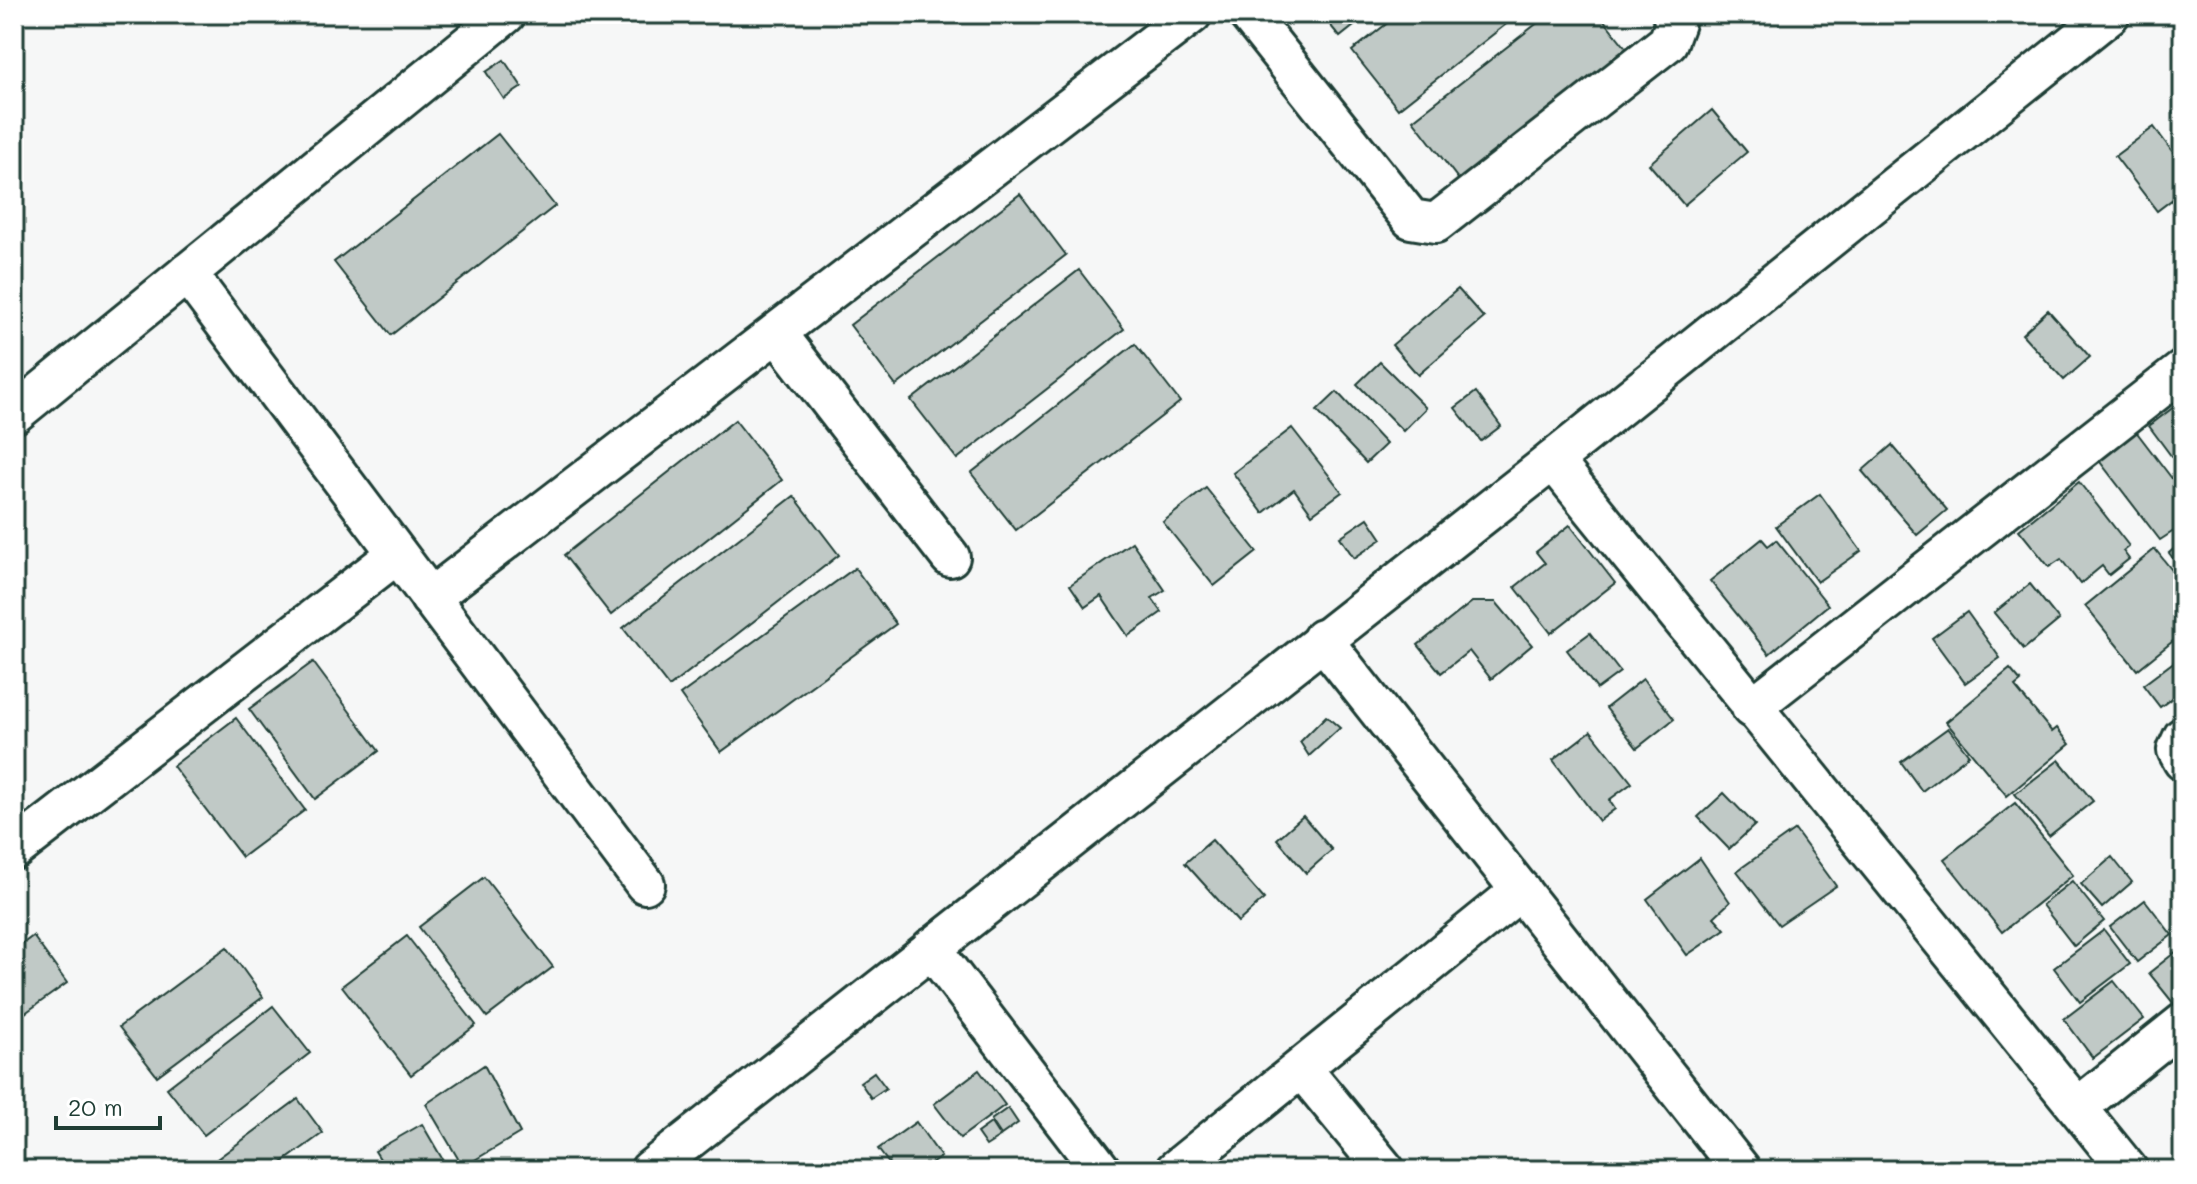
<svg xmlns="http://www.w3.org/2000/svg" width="2197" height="1184" font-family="Mali,sans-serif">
<rect width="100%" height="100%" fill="#f6f7f7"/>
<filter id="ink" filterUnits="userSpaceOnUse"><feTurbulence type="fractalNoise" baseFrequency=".0125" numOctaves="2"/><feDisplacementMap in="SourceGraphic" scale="16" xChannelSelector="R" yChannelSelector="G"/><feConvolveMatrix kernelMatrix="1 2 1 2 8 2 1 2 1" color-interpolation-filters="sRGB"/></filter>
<g filter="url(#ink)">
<g fill="#c0c9c6" stroke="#1f3d34" stroke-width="2">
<path d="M 1321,14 L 1369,14 L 1340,37 Z"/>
<path d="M 1399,14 L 1519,14 L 1398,109 L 1352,51 Z"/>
<path d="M 1549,14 L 1599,14 L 1627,49 L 1459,180 L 1413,120 Z"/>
<path d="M 504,60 L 522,87 L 504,99 L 486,72 Z"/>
<path d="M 1712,110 L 1747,152 L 1684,205 L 1649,164 Z"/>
<path d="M 2154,127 L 2183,166 L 2183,183 L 2174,190 L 2178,195 L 2157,211 L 2115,156 Z"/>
<path d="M 498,134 L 555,206 L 391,335 L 334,262 Z"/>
<path d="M 1020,194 L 1066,255 L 896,386 L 850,325 Z"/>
<path d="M 1079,270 L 1124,329 L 957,459 L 911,400 Z"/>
<path d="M 1458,289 L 1484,318 L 1418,375 L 1392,345 Z"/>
<path d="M 2048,310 L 2090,357 L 2064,380 L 2022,334 Z"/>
<path d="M 1135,344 L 1180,402 L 1016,530 L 971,473 Z"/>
<path d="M 1380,362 L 1426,408 L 1403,431 L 1357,384 Z"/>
<path d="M 1337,392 L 1386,444 L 1366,463 L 1317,411 Z"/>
<path d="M 1476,392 L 1501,426 L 1481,441 L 1455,408 Z"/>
<path d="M 2183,400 L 2183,472 L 2149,426 Z"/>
<path d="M 735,420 L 782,480 L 611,615 L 564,555 Z"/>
<path d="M 1292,428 L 1342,492 L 1312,514 L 1294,489 L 1263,513 L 1233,473 Z"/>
<path d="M 2135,430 L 2183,493 L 2183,525 L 2160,540 L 2097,458 Z"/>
<path d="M 1892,445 L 1947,510 L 1917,535 L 1862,471 Z"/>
<path d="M 2079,482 L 2129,546 L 2123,551 L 2129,559 L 2109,575 L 2102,566 L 2080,584 L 2061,559 L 2049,567 L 2019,530 Z"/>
<path d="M 1206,488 L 1257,552 L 1214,586 L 1163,522 Z"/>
<path d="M 1820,494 L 1861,551 L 1817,582 L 1776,526 Z"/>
<path d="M 794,496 L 839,555 L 669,687 L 623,628 Z"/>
<path d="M 1368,518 L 1382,539 L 1354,558 L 1340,537 Z"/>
<path d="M 1570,525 L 1615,583 L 1551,633 L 1515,587 L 1545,563 L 1536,552 Z"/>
<path d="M 1762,539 L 1768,546 L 1776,540 L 1828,605 L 1769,654 L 1710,581 Z"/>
<path d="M 2183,541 L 2183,571 L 2169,553 Z"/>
<path d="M 1132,542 L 1165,590 L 1152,598 L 1162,612 L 1128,636 L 1101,596 L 1085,607 L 1070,585 Z"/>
<path d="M 2155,549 L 2183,584 L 2183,633 L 2137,670 L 2085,606 Z"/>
<path d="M 855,568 L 896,624 L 721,752 L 680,695 Z"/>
<path d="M 2030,584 L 2059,620 L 2024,649 L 1994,613 Z"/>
<path d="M 1472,602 L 1496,602 L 1532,645 L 1491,679 L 1469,651 L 1441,673 L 1418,645 Z"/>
<path d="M 1967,612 L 2000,658 L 1965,683 L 1932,638 Z"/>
<path d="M 1590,633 L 1620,672 L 1597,689 L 1567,650 Z"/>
<path d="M 2183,655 L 2183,690 L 2160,707 L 2143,685 Z"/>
<path d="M 313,662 L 379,751 L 315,799 L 249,709 Z"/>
<path d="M 2010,669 L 2021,682 L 2015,687 L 2052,732 L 2057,728 L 2070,744 L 2007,796 L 1946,722 Z"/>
<path d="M 1643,679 L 1674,719 L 1637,748 L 1606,708 Z"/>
<path d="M 1326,716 L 1340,728 L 1309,756 L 1300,742 Z"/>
<path d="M 236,718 L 305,810 L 242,857 L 173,766 Z"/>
<path d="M 1948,728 L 1969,755 L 1922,791 L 1901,762 Z"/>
<path d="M 1591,731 L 1632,783 L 1609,800 L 1615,809 L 1599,821 L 1553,760 Z"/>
<path d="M 2059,760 L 2093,801 L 2049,836 L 2015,794 Z"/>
<path d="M 1724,793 L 1755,825 L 1729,849 L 1698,817 Z"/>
<path d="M 2015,803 L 2073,875 L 2002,932 L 1944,859 Z"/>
<path d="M 1303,816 L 1332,850 L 1306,873 L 1277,839 Z"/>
<path d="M 1795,830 L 1836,886 L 1779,925 L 1737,871 Z"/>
<path d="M 1212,840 L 1264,899 L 1238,922 L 1185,863 Z"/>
<path d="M 2112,857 L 2132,882 L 2102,908 L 2081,884 Z"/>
<path d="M 1700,858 L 1730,902 L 1714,917 L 1725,929 L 1687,955 L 1647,899 Z"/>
<path d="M 484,877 L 553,967 L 487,1017 L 419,927 Z"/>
<path d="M 2072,881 L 2104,921 L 2074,946 L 2042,905 Z"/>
<path d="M 2145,900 L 2172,935 L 2137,962 L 2110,927 Z"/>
<path d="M 2104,930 L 2130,964 L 2080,1002 L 2054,968 Z"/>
<path d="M 33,936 L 67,983 L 21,1016 L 14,1008 L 14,950 Z"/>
<path d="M 407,936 L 476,1025 L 411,1075 L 342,986 Z"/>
<path d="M 2183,946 L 2183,1005 L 2178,1009 L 2149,973 Z"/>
<path d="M 227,947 L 263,997 L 157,1076 L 119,1027 Z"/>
<path d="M 2114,981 L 2144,1019 L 2093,1058 L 2064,1019 Z"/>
<path d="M 273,1006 L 310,1053 L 204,1135 L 167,1088 Z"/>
<path d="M 484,1065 L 520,1133 L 463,1167 L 426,1104 Z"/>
<path d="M 979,1070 L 1005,1105 L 960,1138 L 934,1104 Z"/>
<path d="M 874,1072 L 886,1088 L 871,1098 L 860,1082 Z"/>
<path d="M 298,1099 L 323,1133 L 272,1170 L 225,1170 L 217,1159 Z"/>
<path d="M 1008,1108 L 1018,1123 L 1001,1135 L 991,1120 Z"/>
<path d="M 916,1122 L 941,1157 L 922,1170 L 894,1170 L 878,1149 Z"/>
<path d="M 991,1123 L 1000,1137 L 986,1146 L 977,1133 Z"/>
<path d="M 422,1124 L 447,1167 L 387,1170 L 375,1151 Z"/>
</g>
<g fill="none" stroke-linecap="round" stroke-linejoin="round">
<defs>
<g id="minor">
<path d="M 1248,14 L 1411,219 L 1436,223 L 1668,42 L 1675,23 L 1672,14"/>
<path d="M 187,273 L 645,884"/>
<path d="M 777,333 L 950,557"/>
<path d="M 14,414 L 506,14"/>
<path d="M 1553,460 L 2128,1170"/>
<path d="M 430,598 L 1192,14"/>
<path d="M 1322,639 L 1741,1170"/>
<path d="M 1751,708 L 2183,370"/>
<path d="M 2183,737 L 2177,750 L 2183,761"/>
<path d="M 14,850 L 397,554"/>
<path d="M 931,948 L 1101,1170"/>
<path d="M 1303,1070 L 1385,1170"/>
<path d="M 2078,1107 L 2183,1023"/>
<path d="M 650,1170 L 1553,460 L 2110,14"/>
<path d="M 1175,1170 L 1521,890"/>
</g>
</defs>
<use href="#minor" stroke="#1f3d34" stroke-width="44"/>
<use href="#minor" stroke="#fff" stroke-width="38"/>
</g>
</g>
<rect width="2197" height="1184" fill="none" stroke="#fff" stroke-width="48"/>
<rect x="24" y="24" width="2149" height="1136" fill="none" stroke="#1f3d34" stroke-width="3" filter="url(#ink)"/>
<path d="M56 1116v12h104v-12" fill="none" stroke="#1f3d34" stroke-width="4"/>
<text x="68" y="1116" font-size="24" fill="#1f3d34" stroke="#ffffff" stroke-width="6" paint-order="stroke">20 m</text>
</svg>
